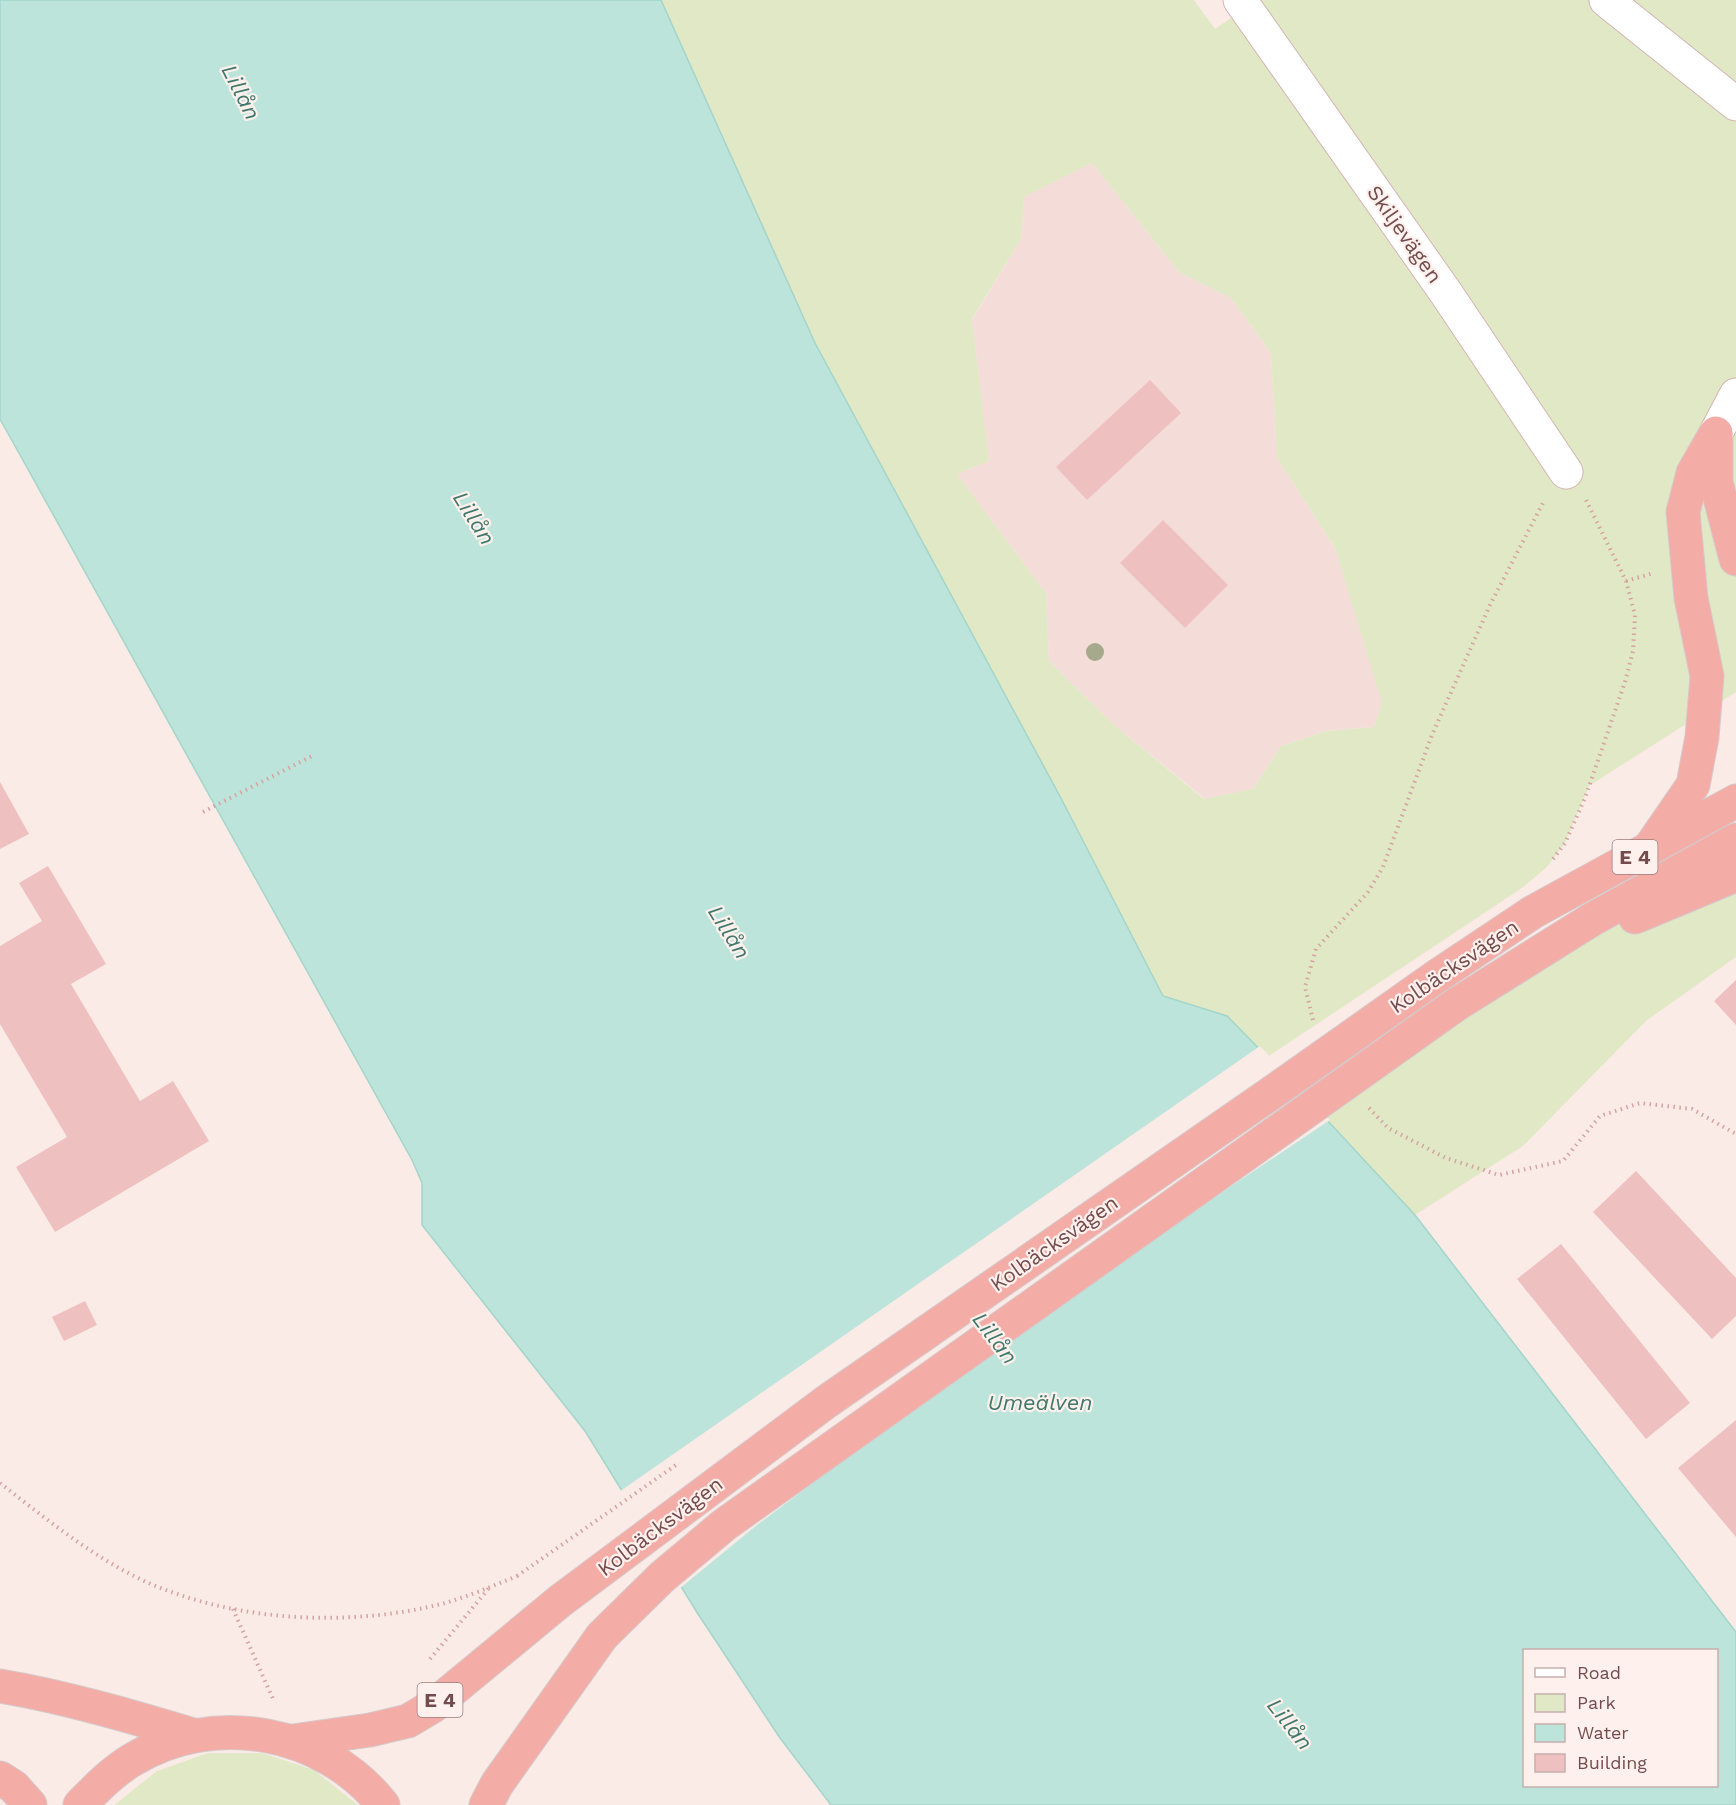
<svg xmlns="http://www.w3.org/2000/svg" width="1736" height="1805" font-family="'Work Sans',sans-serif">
<rect width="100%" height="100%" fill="#fbebe7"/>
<path fill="#f4ddd8" d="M 1092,163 L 1179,272 L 1231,298 L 1271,353 L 1277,458 L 1335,548 L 1383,703 L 1374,727 L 1326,731 L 1281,746 L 1253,789 L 1205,799 L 1113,724 L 1049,661 L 1046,593 L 957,474 L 989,461 L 972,320 L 1021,239 L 1024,197 Z"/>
<g fill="#e1e8c6" fill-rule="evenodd">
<path d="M 661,0 L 1194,0 L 1215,29 L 1257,0 L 1736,0 L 1736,692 L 1589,786 L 1565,843 L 1546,868 L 1522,888 L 1266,1058 L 1227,1016 L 1163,996 L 1063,802 L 815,343 ZM 1092,163 L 1179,272 L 1231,298 L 1271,353 L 1277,458 L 1335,548 L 1382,703 L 1374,727 L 1326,731 L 1281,746 L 1253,789 L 1204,799 L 1113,724 L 1049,661 L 1046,593 L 957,474 L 989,461 L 972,319 L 1021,239 L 1024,197 Z"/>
<path d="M 1736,840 L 1736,957 L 1646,1021 L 1523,1146 L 1415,1215 L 1290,1080 L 1437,976 L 1468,1017 L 1598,935 Z"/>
<path d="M 208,1753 L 262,1753 L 314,1770 L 358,1805 L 114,1805 L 157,1771 Z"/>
</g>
<path fill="#bce4da" stroke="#a3d5ca" stroke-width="1.5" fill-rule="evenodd" d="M 0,0 L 661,0 L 815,343 L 1063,802 L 1163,996 L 1227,1016 L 1290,1080 L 1415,1215 L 1736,1632 L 1736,1805 L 831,1805 L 780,1738 L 698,1614 L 585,1431 L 422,1225 L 422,1183 L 412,1160 L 0,419 ZM 1524,1650 L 1716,1650 L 1716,1786 L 1524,1786 Z"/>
<path fill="#fbebe7" d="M 1260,1046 L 1330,1120 L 1221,1193 L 926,1398 L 757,1525 L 679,1589 L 619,1492 Z"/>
<g fill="#efc0c0">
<path d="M 1150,380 L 1181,413 L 1087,500 L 1056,467 Z"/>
<path d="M 1163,520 L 1228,585 L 1185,628 L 1120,563 Z"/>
<path d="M 0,782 L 29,834 L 0,849 Z"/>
<path d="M 48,866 L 106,964 L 71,984 L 140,1101 L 173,1081 L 209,1141 L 55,1232 L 16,1167 L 67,1137 L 0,1024 L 0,946 L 42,921 L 19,883 Z"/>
<path d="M 1736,980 L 1736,1025 L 1714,1001 Z"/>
<path d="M 1636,1171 L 1736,1278 L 1736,1316 L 1712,1339 L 1593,1212 Z"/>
<path d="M 1561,1244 L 1690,1403 L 1646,1439 L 1517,1279 Z"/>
<path d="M 85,1301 L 97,1325 L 64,1341 L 52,1317 Z"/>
<path d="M 1736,1420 L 1736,1537 L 1678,1468 Z"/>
</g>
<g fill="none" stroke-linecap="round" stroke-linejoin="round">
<defs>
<g id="minor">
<path d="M 1240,0 L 1446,293 L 1566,472"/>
<path d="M 1606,0 L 1736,104"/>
<path d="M 1716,433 L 1736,395"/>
</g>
<g id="trunk">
<path d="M 1716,435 L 1716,482 L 1736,559"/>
<path d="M 1649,849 L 1693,785 L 1702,737 L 1707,676 L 1691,598 L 1683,512 L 1693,473 L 1716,433"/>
<path d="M 1635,917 L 1736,875"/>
<path d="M 1437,976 L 1533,912 L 1736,801"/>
<path d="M 1457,1004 L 1591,920 L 1736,840"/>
<path d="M 0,1686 C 65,1697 130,1716 193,1735"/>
<path d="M 293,1741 L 370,1730 L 408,1721 L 433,1706 L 560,1601"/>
<path d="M 0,1778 L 14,1787 L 30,1805"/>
<path d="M 80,1805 C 96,1789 112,1772 132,1760 C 213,1710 324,1730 383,1805"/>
<path d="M 486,1805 L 497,1784 L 602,1636"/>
</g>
</defs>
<use href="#minor" stroke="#d2b5b3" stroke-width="35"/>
<use href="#trunk" stroke="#d5c9ca" stroke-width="35"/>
<g stroke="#d4a3a3" stroke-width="4" stroke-dasharray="1.5 4.5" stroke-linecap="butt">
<path d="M 1626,581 L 1654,573"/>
<path d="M 203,812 L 312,756"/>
<path d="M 1553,859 L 1565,843 L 1585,798 L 1625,682 L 1633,651 L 1635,615 L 1626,581 L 1586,500"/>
<path d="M 1313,1020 L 1305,987 L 1316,949 L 1368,892 L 1383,867 L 1432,735 L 1490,605 L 1544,501"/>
<path d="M 1369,1108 L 1388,1128 L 1446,1158 L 1499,1175 L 1563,1161 L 1600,1116 L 1640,1103 L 1692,1109 L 1736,1134"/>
<path d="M 0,1483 C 45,1518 90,1555 142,1580 C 233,1622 349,1628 445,1603 C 469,1596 493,1586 517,1576"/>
<path d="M 233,1609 L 274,1701"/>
<path d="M 430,1659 L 489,1588"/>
</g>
<use href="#minor" stroke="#fff" stroke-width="33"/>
<use href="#trunk" stroke="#f4aca7" stroke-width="33"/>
<defs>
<g id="trunk-bridge">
<path d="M 560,1601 L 826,1402 L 1290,1080 L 1437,976"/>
<path d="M 602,1636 L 662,1577 L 724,1525 L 1457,1004"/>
</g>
</defs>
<use href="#trunk-bridge" stroke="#d5c9ca" stroke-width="35" stroke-linecap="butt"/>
<path stroke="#d4a3a3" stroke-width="4" stroke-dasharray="1.5 4.5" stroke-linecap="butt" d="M 517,1576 L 676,1465"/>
<use href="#trunk-bridge" stroke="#f4aca7" stroke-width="33"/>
</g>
<circle fill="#a7a98c" cx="1095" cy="652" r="9"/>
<g text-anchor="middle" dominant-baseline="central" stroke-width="4.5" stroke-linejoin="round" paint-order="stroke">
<g fill="#fef1ed" stroke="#9d7e7e" stroke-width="1.5">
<rect x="1612.5" y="840" width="45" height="34" rx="4.5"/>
<rect x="417.5" y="1683" width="45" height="34" rx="4.5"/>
</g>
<g font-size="20" font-weight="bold" fill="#744c4e">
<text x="1635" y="857">E 4</text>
<text x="440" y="1700">E 4</text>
</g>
<g font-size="21" fill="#744c4e" stroke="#fef1ed">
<text transform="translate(1405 234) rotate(55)">Skiljevägen</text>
<text transform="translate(1454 966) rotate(-34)">Kolbäcksvägen</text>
<text transform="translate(1054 1243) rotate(-35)">Kolbäcksvägen</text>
<text transform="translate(660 1526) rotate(-37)">Kolbäcksvägen</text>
</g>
<g font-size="22" font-style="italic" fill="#41786c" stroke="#fef1ed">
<text transform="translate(241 92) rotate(63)">Lillån</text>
<text transform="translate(474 518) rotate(58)">Lillån</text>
<text transform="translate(729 932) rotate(58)">Lillån</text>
<text transform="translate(995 1338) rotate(53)">Lillån</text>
<text x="1040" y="1402">Umeälven</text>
<text transform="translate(1290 1724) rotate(52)">Lillån</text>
</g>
</g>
<rect x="1523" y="1649" width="195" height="138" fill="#fef1ed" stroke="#c7afad" stroke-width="1.5"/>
<rect x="1535" y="1668" width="30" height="9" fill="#ffffff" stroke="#c7afad" stroke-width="1.5"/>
<text x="1577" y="1679" font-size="18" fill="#744c4e">Road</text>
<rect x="1535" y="1694" width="30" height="18" fill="#e1e8c6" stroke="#c7afad" stroke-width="1.5"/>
<text x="1577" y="1709" font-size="18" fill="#744c4e">Park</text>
<rect x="1535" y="1724" width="30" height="18" fill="#bce4da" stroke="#c7afad" stroke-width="1.5"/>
<text x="1577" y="1739" font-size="18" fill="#744c4e">Water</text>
<rect x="1535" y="1754" width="30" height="18" fill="#efc0c0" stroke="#c7afad" stroke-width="1.5"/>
<text x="1577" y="1769" font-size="18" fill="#744c4e">Building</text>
</svg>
